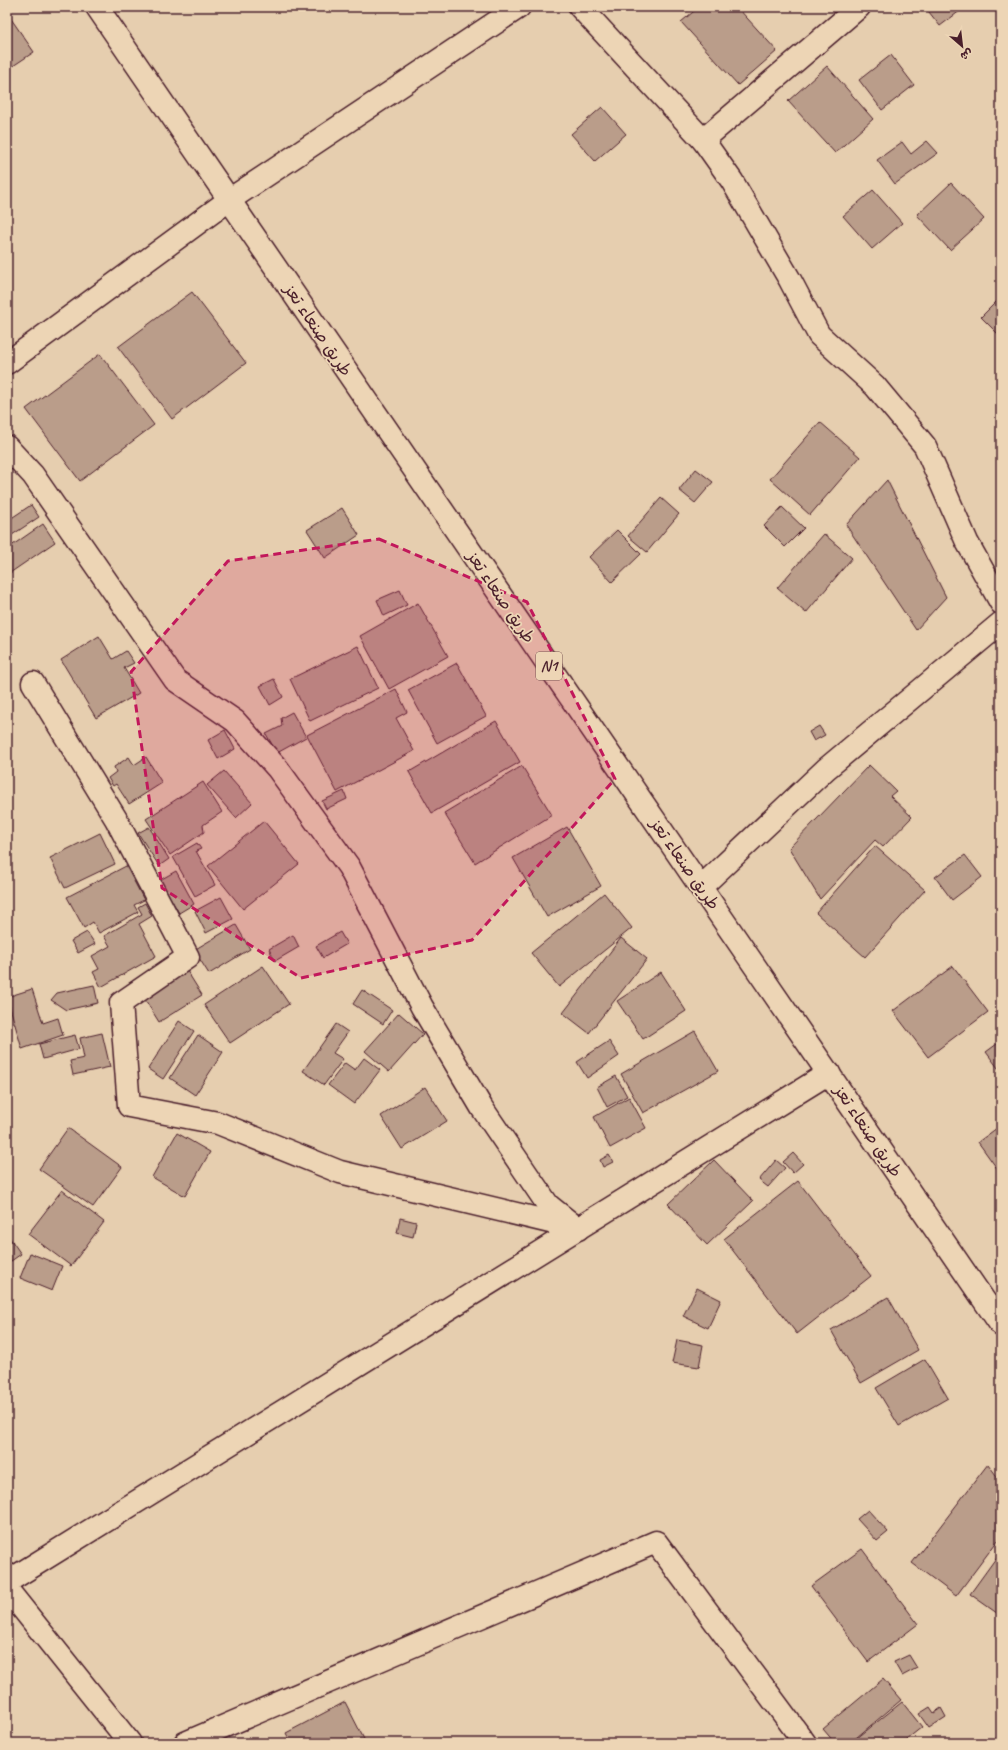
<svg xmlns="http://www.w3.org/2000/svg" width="1008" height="1750" font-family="Caveat,'Playpen Sans Arabic',sans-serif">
<rect width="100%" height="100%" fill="#e6ceaf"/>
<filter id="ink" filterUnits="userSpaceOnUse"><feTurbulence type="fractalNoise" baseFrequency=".025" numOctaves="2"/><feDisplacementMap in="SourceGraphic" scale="8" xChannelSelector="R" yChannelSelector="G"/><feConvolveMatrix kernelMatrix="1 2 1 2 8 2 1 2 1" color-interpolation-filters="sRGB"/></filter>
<g filter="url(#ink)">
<g fill="#ba9d8a" stroke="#4a1f2b">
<path d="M 699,7 L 737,7 L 777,51 L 738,85 L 681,22 Z"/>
<path d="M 925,7 L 965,7 L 940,26 Z"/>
<path d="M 7,13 L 34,52 L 7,70 Z"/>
<path d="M 891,55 L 914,85 L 882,110 L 859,80 Z"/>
<path d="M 827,66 L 873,119 L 835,153 L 788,101 Z"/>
<path d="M 602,107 L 626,134 L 595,161 L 571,134 Z"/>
<path d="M 927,141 L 938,153 L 895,184 L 877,160 L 902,142 L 911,154 Z"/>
<path d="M 951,183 L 984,219 L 950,250 L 917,215 Z"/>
<path d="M 873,190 L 902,223 L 872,249 L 843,216 Z"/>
<path d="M 192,292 L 246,363 L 172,419 L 118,347 Z"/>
<path d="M 1001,297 L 1001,337 L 981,317 Z"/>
<path d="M 100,354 L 154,425 L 80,481 L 26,409 Z"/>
<path d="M 820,422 L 860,457 L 810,515 L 770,479 Z"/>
<path d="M 696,469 L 713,482 L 695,503 L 679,490 Z"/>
<path d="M 887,480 L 946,597 L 916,630 L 846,525 Z"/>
<path d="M 661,498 L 679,514 L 647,552 L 628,536 Z"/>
<path d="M 31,505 L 39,517 L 12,535 L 7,528 L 7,521 Z"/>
<path d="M 782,507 L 804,528 L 785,547 L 764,526 Z"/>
<path d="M 342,508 L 359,535 L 325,558 L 307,530 Z"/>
<path d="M 43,524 L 55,542 L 7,575 L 7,549 Z"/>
<path d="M 617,530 L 641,554 L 612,582 L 589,557 Z"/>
<path d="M 824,534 L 852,558 L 806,613 L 777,588 Z"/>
<path d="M 400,590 L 407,605 L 384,616 L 377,600 Z"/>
<path d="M 418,603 L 448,656 L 389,689 L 360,636 Z"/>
<path d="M 99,636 L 113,659 L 126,651 L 134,663 L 124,668 L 139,693 L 96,718 L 61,660 Z"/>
<path d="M 358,646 L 378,688 L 310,721 L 290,679 Z"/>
<path d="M 457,663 L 486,716 L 437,743 L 408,690 Z"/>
<path d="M 274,679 L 283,697 L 270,705 L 260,686 Z"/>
<path d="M 396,689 L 407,712 L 396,718 L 414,751 L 337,792 L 307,735 Z"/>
<path d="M 292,712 L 306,737 L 277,753 L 266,734 L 282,726 L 281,718 Z"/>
<path d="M 496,721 L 520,762 L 432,813 L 409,772 Z"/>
<path d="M 819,726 L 825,735 L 814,741 L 809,732 Z"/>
<path d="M 225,730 L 235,749 L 218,759 L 208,740 Z"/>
<path d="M 129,757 L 134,765 L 146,757 L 162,783 L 129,804 L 116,784 L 113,786 L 108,778 L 116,772 L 114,767 Z"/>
<path d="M 869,765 L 896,791 L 890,796 L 912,817 L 883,847 L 875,840 L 820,899 L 789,848 Z"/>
<path d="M 522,766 L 552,815 L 475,863 L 444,813 Z"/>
<path d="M 224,771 L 252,803 L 236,818 L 207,785 Z"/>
<path d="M 203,782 L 222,812 L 203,825 L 204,832 L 170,855 L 146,819 Z"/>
<path d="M 344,791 L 347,799 L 326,809 L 322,801 Z"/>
<path d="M 264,821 L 299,864 L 243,909 L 208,866 Z"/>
<path d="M 149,827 L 169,859 L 159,866 L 138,833 Z"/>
<path d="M 567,827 L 601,886 L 547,917 L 513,858 Z"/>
<path d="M 100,833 L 115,864 L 65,888 L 50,858 Z"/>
<path d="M 197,843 L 201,849 L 196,851 L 215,885 L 195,896 L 173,857 Z"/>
<path d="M 875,846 L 925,890 L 865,957 L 816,913 Z"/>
<path d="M 965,855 L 982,877 L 952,900 L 935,877 Z"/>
<path d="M 126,866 L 144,900 L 134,905 L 138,912 L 99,933 L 93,922 L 84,928 L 67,897 Z"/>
<path d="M 176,871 L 194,904 L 179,913 L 160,880 Z"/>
<path d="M 604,893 L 632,928 L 559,987 L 531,953 Z"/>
<path d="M 221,897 L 233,919 L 206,933 L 195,911 Z"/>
<path d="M 145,903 L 152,916 L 139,924 L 156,956 L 101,987 L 93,972 L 99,969 L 92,956 L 110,946 L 104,936 L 142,914 L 138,907 Z"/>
<path d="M 236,925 L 250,949 L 209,974 L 194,950 Z"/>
<path d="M 87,932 L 95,944 L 78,953 L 71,941 Z"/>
<path d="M 340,932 L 347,944 L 323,958 L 316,946 Z"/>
<path d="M 293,935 L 299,947 L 275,961 L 269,949 Z"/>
<path d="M 621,938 L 647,959 L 589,1033 L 563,1013 Z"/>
<path d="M 263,966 L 289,1004 L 230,1043 L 204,1005 Z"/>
<path d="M 953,966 L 988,1012 L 928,1057 L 893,1011 Z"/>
<path d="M 187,971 L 202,995 L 159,1022 L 144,998 Z"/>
<path d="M 661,972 L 686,1011 L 643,1039 L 617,1001 Z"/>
<path d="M 94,985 L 98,1003 L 66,1010 L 51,1000 L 57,993 Z"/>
<path d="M 32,989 L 43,1023 L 58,1018 L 63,1035 L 22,1049 L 7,997 Z"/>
<path d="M 362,990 L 392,1010 L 383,1024 L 353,1004 Z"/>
<path d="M 399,1013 L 423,1034 L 389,1072 L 365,1051 Z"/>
<path d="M 179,1021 L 194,1031 L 163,1079 L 148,1069 Z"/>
<path d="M 336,1024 L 348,1032 L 333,1053 L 343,1059 L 324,1085 L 303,1071 Z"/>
<path d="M 695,1031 L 718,1071 L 643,1113 L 621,1074 Z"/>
<path d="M 102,1033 L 110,1067 L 73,1075 L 70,1061 L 84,1058 L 80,1038 Z"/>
<path d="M 75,1035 L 79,1049 L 43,1059 L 39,1044 Z"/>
<path d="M 198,1035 L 223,1052 L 195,1095 L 170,1078 Z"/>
<path d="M 609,1041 L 619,1056 L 587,1078 L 577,1062 Z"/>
<path d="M 1001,1041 L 1001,1072 L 986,1052 Z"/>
<path d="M 364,1058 L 380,1070 L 354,1104 L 328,1085 L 345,1063 L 355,1070 Z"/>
<path d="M 616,1076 L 627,1096 L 607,1107 L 597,1087 Z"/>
<path d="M 425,1087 L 447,1121 L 402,1149 L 381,1116 Z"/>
<path d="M 629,1097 L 646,1128 L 610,1148 L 594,1117 Z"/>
<path d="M 1001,1125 L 1001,1174 L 978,1142 Z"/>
<path d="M 68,1128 L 122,1167 L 93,1207 L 39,1169 Z"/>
<path d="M 177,1133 L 210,1152 L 185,1196 L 152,1177 Z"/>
<path d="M 793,1153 L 803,1164 L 793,1173 L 783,1162 Z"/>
<path d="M 609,1155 L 613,1162 L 603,1167 L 600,1160 Z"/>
<path d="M 714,1160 L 753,1201 L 707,1245 L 668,1204 Z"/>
<path d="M 776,1160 L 785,1168 L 768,1187 L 759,1180 Z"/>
<path d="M 798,1181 L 871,1276 L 797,1334 L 724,1239 Z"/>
<path d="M 62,1190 L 104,1222 L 71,1266 L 28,1234 Z"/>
<path d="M 400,1218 L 416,1222 L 413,1237 L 397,1233 Z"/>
<path d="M 7,1234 L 21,1254 L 7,1264 Z"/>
<path d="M 30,1253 L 62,1266 L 52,1291 L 20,1278 Z"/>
<path d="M 697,1288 L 721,1300 L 708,1328 L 683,1316 Z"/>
<path d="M 888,1297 L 918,1350 L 861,1383 L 831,1330 Z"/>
<path d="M 677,1340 L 703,1345 L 699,1367 L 672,1363 Z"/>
<path d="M 925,1359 L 948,1398 L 899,1426 L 876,1388 Z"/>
<path d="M 988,1464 L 1001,1482 L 1001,1536 L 956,1596 L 912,1563 Z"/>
<path d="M 868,1510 L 888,1532 L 877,1541 L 857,1519 Z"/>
<path d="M 862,1549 L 918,1624 L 868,1662 L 811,1586 Z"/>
<path d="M 1001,1551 L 1001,1616 L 970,1594 Z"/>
<path d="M 909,1655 L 917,1668 L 902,1676 L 894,1662 Z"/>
<path d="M 883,1679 L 901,1700 L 850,1743 L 835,1743 L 823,1729 Z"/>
<path d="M 345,1702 L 366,1743 L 291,1743 L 286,1733 Z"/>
<path d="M 902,1702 L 922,1727 L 902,1743 L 851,1743 Z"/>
<path d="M 930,1707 L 934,1713 L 941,1708 L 946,1717 L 929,1728 L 919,1714 Z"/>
</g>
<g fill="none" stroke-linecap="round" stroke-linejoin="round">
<defs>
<g id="minor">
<path d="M 580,7 L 703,140 L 732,181 L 790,280 L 819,335 L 875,386 L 925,446 L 967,542 L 1001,603"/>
<path d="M 703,140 L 859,7"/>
<path d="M 7,363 L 229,200 L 519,7"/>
<path d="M 7,447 L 33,475 L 175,680 L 235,721 L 278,769 L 349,867 L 422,1007 L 482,1108 L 548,1205 L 578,1229"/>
<path d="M 33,683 L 116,819 L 188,957 L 121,1003 L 129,1106 L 218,1123 L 340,1172 L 571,1227"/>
<path d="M 701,887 L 826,769 L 1001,623"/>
<path d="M 7,1582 L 829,1073"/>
<path d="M 7,1589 L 130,1743"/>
<path d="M 185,1743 L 656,1542 L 805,1743"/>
</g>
<path id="highway" d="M 97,7 L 1001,1325"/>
</defs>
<use href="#minor" stroke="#4a1f2b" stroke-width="25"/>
<use href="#highway" stroke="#4a1f2b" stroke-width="25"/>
<use href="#minor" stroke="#edd5b5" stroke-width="22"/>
<use href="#highway" stroke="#edd5b5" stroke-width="22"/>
</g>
</g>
<path fill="#c2185b" fill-opacity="0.2" stroke="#c2185b" stroke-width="3" stroke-dasharray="8 5" stroke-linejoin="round" d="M 379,539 L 527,602 L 615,779 L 472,940 L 301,978 L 162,888 L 131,672 L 228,561 Z"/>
<g text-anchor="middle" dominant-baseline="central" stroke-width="3.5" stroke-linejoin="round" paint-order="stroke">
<rect fill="#edd5b5" stroke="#7b5654" stroke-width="1" x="536" y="652" width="26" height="28" rx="3"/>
<g font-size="16" font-weight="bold" fill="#4a1f2b">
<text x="549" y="666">N1</text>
</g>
<g font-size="17" fill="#4a1f2b" stroke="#edd5b5">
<text transform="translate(318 330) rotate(56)">طريق صنعاء تعز</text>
<text transform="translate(501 597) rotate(56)">طريق صنعاء تعز</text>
<text transform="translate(685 864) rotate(55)">طريق صنعاء تعز</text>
<text transform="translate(868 1131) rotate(56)">طريق صنعاء تعز</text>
</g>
</g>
<rect width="1008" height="1750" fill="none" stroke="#edd5b5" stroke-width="24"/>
<rect x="12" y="12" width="984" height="1726" fill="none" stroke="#4a1f2b" stroke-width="1.5" filter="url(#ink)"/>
<g transform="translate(962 46) rotate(152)" stroke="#edd5b5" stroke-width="3" paint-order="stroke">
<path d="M0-3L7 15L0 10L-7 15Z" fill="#4a1f2b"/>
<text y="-6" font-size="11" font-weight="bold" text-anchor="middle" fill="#4a1f2b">ش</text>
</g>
</svg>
